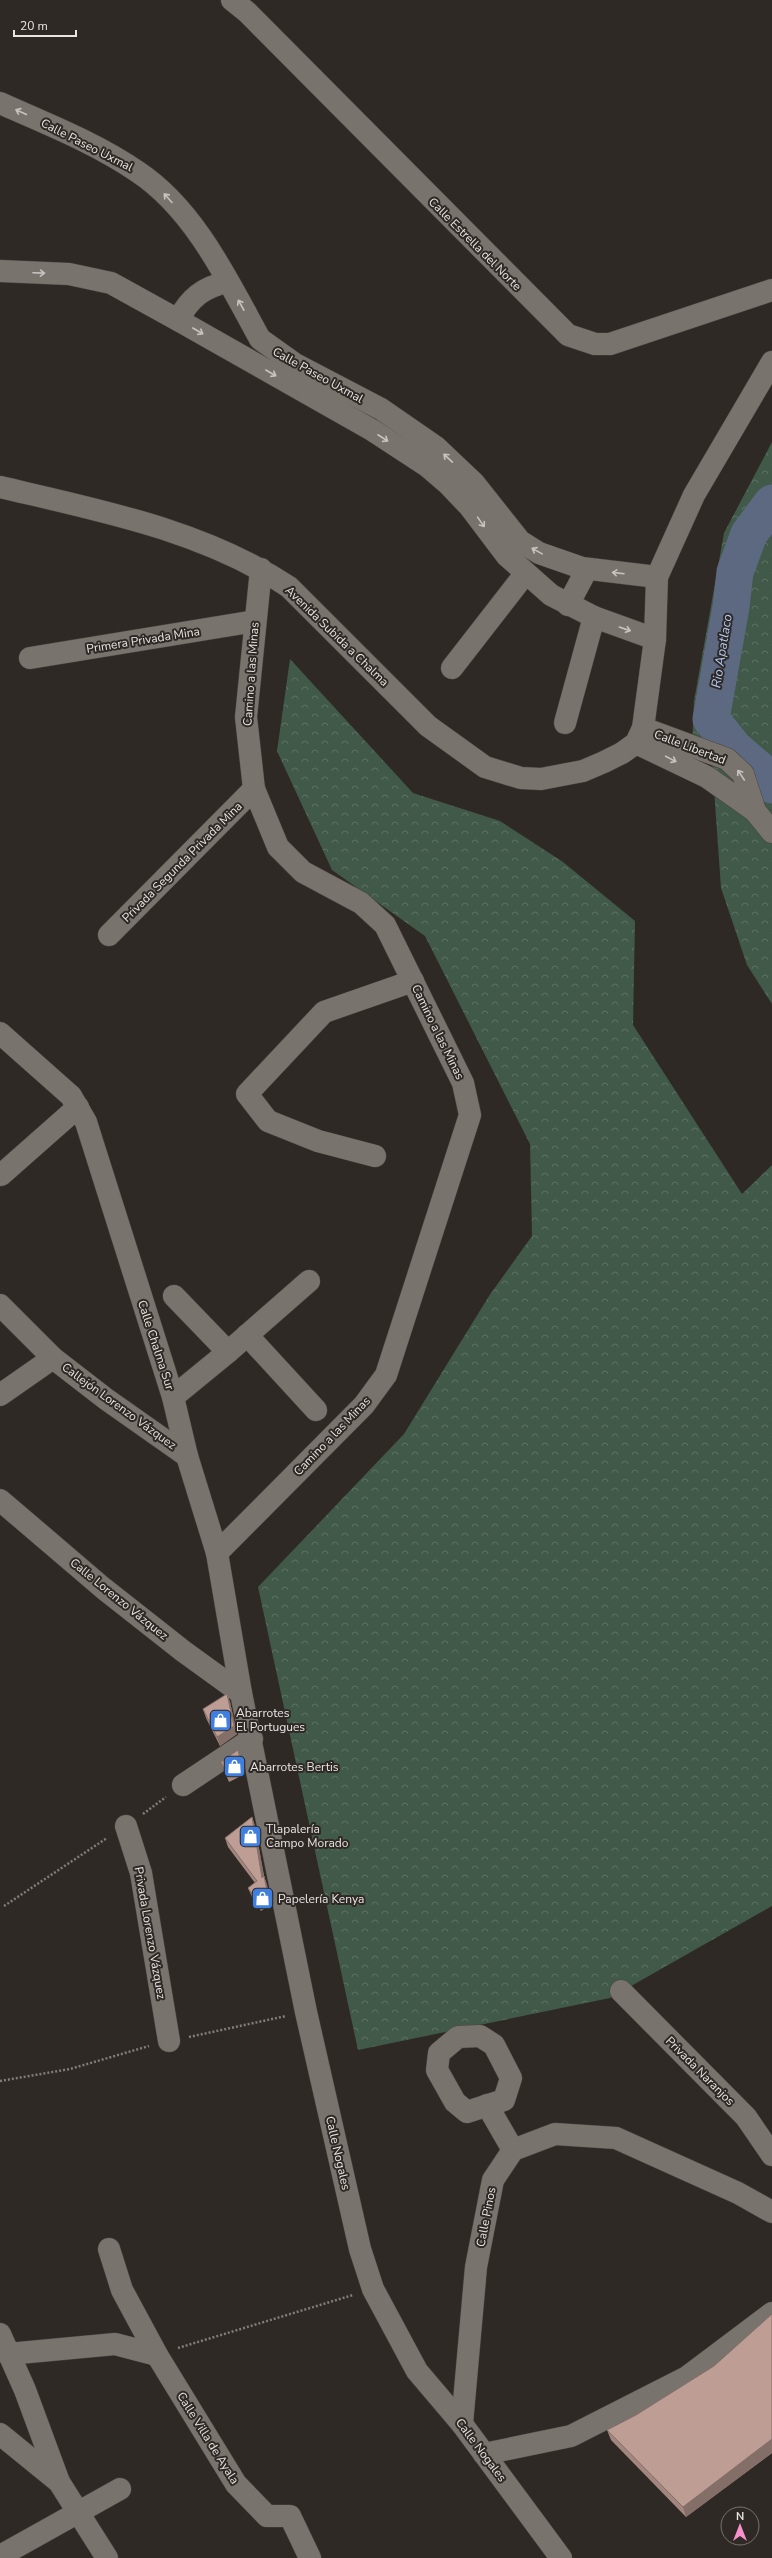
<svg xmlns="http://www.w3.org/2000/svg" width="772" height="2558" font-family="'Nunito Sans',sans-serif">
<defs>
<pattern id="forest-crowns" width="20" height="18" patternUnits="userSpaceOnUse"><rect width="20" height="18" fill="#405948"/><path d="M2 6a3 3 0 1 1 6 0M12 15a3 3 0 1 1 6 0" fill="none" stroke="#5c7162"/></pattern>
</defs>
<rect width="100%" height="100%" fill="#2e2925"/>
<g fill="url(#forest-crowns)">
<path d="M 772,442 L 772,1004 L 747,965 L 721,888 L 712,761 L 692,747 L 694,701 L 724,533 Z"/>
<path d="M 290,659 L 413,793 L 500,821 L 563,862 L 635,921 L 633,1025 L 742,1194 L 772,1165 L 772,1906 L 610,1998 L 358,2050 L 258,1587 L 404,1434 L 489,1296 L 532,1236 L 530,1144 L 425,936 L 332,870 L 277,751 Z"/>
</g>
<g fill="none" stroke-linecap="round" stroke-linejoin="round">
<path stroke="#5d6981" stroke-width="37" d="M 772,503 L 749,534 L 735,572 L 731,607 L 711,719 L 734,748 L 770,779 L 772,785"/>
<defs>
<g id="street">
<path d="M 232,0 L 247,12 L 568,335 L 595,344 L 610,344 L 772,290"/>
<path d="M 0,103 C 47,124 96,143 138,172 C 195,210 228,281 260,339 L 295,364 L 381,409 L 436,447 L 474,483 L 520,541 L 539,553 L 582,568 L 657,577"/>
<path d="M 0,271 L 69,274 L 111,283 L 178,320 L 372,430 L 427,466 L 448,484 L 470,507 L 507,556 L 551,595 L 594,617 L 655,639"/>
<path d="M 178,320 C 190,298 203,287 228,282"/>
<path d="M 568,605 L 587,569"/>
<path d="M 30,658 L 255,621"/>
<path d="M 452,668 L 525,574"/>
<path d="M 565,723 L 594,617"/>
<path d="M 109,935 L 254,789"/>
<path d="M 0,1033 L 71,1096 L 86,1122 L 173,1397 L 187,1456 L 217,1553 L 241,1693 L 306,2012 L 360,2249 L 373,2289 L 417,2371 L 462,2424 L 561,2558"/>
<path d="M 375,1156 L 318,1141 L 268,1121 L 247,1094 L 324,1012 L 413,981"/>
<path d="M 1,1175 L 78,1107"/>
<path d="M 174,1296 L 228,1352"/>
<path d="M 0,1305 L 53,1358 L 106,1399 L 187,1456"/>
<path d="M 247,1335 L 316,1410"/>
<path d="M 0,1395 L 53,1358"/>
<path d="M 173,1397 L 228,1352 L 309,1281"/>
<path d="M 0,1500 L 103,1588 L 183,1651 L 241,1693"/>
<path d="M 217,1553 L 364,1405 L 386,1375 L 470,1115 L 463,1083 L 385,925 L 361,903 L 303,872 L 278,847 L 254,789 L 246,717 L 261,569"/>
<path d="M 183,1785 L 252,1739"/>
<path d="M 126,1826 L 141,1873 L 169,2041"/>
<path d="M 621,1991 L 746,2117 L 772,2155"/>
<path d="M 480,2036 L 494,2045 L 511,2078 L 504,2100 L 467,2112 L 455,2102 L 437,2070 L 439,2053 L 458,2037 Z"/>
<path d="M 487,2105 L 513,2150"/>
<path d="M 109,2249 L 122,2290 L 157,2355 L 236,2484 L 267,2516 L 290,2516 L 310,2558"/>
<path d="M 0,2334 L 25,2390 L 59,2482"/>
<path d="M 8,2354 L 115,2344 L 157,2355"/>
<path d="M 462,2424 L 476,2267 L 493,2180 L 513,2150 L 555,2134 L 616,2138 L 738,2193 L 772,2212"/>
<path d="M 0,2434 L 59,2482 L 107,2558"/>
<path d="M 484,2454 L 571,2436 L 687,2377 L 772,2313"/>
<path d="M 0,2556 L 120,2489"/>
</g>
<g id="secondary">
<path d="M 0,487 C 98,510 203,530 289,587 L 428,726 L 485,767 L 521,778 L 541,779 L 583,771 L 604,762 L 622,753 L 636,743 L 643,728 L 655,639 L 657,577 L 694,495 L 772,362"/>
<path d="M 643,728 L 727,759 L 743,774 L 755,811"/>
<path d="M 636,743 L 707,777 L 755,811 L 772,832"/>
</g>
</defs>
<use href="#street" stroke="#494541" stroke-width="23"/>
<use href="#secondary" stroke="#494541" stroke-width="23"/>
<g stroke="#817d79" stroke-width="2.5" stroke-dasharray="2 2" stroke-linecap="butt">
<path d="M 143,1814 L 166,1797"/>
<path d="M 4,1906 L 107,1838"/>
<path d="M 189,2037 L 286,2016"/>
<path d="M 0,2081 L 70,2069 L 149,2046"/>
<path d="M 178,2348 L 353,2295"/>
</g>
<use href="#street" stroke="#79736e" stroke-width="22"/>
<use href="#secondary" stroke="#79736e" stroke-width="22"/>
</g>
<g fill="#a3877f">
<path d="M 227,1694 L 230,1702 L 237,1734 L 220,1746 L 206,1718 L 203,1709 Z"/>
<path d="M 238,1750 L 242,1761 L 245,1774 L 229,1782 L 221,1762 Z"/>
<path d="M 252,1817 L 255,1826 L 264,1876 L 267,1885 L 271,1904 L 261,1911 L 252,1897 L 248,1888 L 255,1883 L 228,1847 L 225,1838 Z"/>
<path d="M 772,2314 L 772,2453 L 686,2517 L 611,2440 L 607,2430 L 636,2415 L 714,2366 Z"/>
</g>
<g fill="#846e68">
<path d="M 227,1694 L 230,1702 L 237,1734 L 220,1746 L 217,1737 Z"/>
<path d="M 238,1750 L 242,1761 L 245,1774 L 241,1764 Z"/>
<path d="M 252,1817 L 255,1826 L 266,1887 L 262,1878 Z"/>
<path d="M 264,1876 L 267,1885 L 271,1904 L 261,1911 L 258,1902 Z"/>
<path d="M 772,2439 L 772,2453 L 686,2517 L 683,2507 Z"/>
</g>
<g fill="#bd9d94" stroke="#846e68">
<path d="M 227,1694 L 234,1726 L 217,1737 L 203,1709 Z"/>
<path d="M 238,1750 L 241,1764 L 225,1771 L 221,1762 Z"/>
<path d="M 252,1817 L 262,1878 L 264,1876 L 268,1895 L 258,1902 L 248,1888 L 257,1881 L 225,1838 Z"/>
<path d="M 772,2314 L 772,2439 L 683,2507 L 607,2430 L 636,2415 L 714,2366 Z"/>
</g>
<defs><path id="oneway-shaft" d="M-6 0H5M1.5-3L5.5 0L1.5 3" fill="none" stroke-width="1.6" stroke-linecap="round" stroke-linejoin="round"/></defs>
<g stroke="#c7c3c0">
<use href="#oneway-shaft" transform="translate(21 112) rotate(-156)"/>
<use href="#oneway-shaft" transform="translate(168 198) rotate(-132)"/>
<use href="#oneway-shaft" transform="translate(39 273) rotate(2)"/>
<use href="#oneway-shaft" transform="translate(241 305) rotate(-119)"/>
<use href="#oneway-shaft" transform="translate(198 331) rotate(30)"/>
<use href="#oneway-shaft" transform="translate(271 373) rotate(30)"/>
<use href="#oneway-shaft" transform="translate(383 438) rotate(33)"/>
<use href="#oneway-shaft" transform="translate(448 458) rotate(-137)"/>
<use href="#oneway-shaft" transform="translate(481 522) rotate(55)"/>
<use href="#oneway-shaft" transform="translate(537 551) rotate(-151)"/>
<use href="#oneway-shaft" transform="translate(618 573) rotate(-173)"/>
<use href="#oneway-shaft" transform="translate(625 629) rotate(19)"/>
<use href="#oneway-shaft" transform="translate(671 759) rotate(28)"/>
<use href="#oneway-shaft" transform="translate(741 775) rotate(-124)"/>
</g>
<defs>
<symbol id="shop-square" viewBox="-11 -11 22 22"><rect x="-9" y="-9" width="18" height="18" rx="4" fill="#3f7fe0" stroke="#2e2925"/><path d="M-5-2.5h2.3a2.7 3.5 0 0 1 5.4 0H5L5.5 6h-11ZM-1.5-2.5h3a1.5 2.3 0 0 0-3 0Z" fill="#fff"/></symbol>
</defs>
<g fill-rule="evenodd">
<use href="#shop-square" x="208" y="1708" width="25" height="25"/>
<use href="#shop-square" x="222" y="1754" width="25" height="25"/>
<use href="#shop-square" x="238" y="1824" width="25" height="25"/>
<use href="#shop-square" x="250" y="1886" width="25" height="25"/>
</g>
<g text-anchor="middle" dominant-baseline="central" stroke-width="4" stroke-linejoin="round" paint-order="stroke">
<g font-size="12" fill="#e9e5e3" stroke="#2e2925">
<text transform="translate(87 145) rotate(27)">Calle Paseo Uxmal</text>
<text transform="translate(475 244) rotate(45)">Calle Estrella del Norte</text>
<text transform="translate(318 375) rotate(29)">Calle Paseo Uxmal</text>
<text transform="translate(337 636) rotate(44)">Avenida Subida a Chalma</text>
<text transform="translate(143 640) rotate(-9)">Primera Privada Mina</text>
<text transform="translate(251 674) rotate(-86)">Camino a las Minas</text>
<text transform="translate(690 747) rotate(21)">Calle Libertad</text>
<text transform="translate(182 862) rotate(-45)">Privada Segunda Privada Mina</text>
<text transform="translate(438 1032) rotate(64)">Camino a las Minas</text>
<text transform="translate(156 1345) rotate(72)">Calle Chalma Sur</text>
<text transform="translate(119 1406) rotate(36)">Callejón Lorenzo Vázquez</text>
<text transform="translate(332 1436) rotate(-46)">Camino a las Minas</text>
<text transform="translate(119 1599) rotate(39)">Calle Lorenzo Vázquez</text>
<text transform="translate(150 1933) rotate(80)">Privada Lorenzo Vázquez</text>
<text transform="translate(700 2071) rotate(45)">Privada Naranjos</text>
<text transform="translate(338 2153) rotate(77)">Calle Nogales</text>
<text transform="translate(486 2217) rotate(-79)">Calle Pinos</text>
<text transform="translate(208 2438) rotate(58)">Calle Villa de Ayala</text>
<text transform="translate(481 2450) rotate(53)">Calle Nogales</text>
</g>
<g font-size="12" fill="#e9e5e3" stroke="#2e2925" text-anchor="start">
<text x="236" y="1713">Abarrotes<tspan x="236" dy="14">El Portugues</tspan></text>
<text x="250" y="1767">Abarrotes Bertis</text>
<text x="266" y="1829">Tlapalería<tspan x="266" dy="14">Campo Morado</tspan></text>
<text x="278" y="1899">Papelería Kenya</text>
</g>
<g font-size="13" font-style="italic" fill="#b1c9f7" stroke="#2e2925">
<text transform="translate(722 651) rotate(-81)">Rio Apatlaco</text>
</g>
</g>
<g transform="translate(740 2526)"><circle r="19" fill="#2e2925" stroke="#797471"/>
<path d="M0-3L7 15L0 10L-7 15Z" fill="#f890cc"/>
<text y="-6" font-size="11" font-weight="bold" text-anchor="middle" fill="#e9e5e3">N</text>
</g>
<path d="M14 30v6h62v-6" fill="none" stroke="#e9e5e3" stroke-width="2"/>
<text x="20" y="30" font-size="12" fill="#e9e5e3" stroke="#2e2925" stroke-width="3" paint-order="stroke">20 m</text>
</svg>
